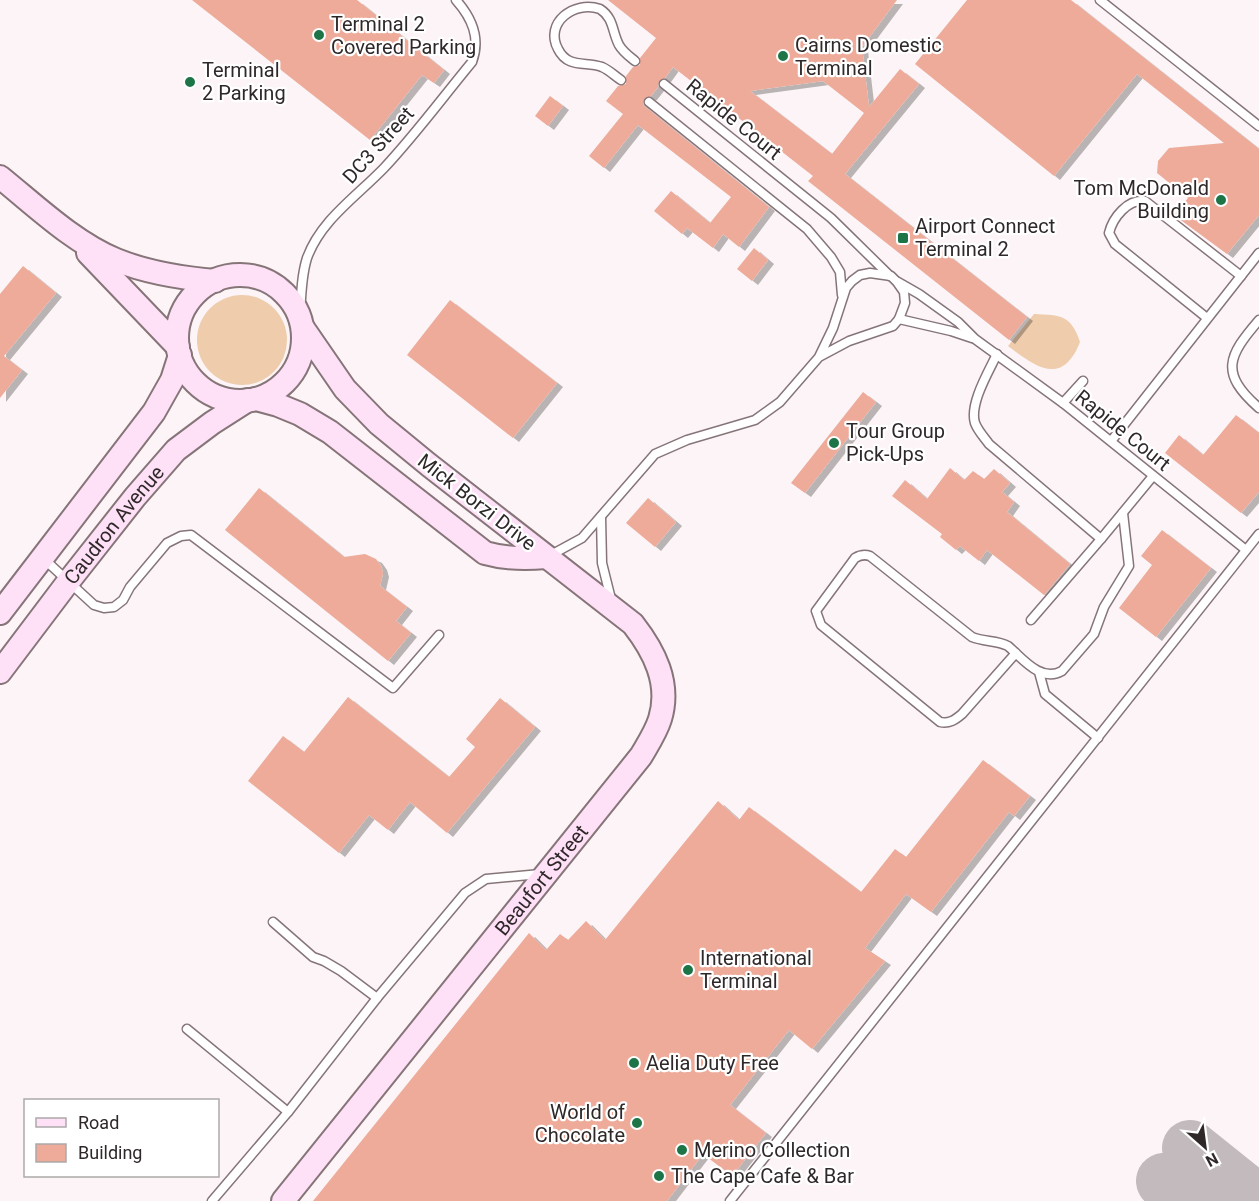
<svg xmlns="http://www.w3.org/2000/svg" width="1259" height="1201" font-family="Roboto,sans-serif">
<defs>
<filter id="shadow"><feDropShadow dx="6" dy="4" stdDeviation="0" flood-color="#0004"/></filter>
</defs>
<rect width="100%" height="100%" fill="#fcf4f6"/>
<g fill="#eeccac">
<circle cx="242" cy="340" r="45"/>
<path d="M 1034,314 C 1061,315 1071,315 1080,342 C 1062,387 1036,367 1008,346 Z"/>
</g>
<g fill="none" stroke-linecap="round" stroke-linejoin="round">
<g stroke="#c2babc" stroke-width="56">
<path d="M 1190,1148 L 1256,1201"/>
<path d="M 1164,1181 L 1188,1201"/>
</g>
</g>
<g fill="#eeab99" fill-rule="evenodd" filter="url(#shadow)">
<path d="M 192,0 L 357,0 L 444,70 L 434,83 L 422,75 L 370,140 Z"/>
<path d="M 608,0 L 897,0 L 862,47 L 869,107 L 900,69 L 919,84 L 845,174 L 1027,317 L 1009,340 L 808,181 L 813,176 L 673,67 L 665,78 L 659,81 L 658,87 L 651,96 L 644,99 L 643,105 L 769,207 L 739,247 L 723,234 L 713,248 L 687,228 L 682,234 L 654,211 L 671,191 L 710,223 L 731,197 L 638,125 L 604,168 L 589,156 L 623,114 L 606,101 L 618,86 L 626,84 L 626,76 L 633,67 L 640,65 L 640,58 L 656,38 ZM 823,81 L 864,113 L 832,154 L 750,91 Z"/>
<path d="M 967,0 L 1071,0 L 1259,149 L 1259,215 L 1227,254 L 1174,215 L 1188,198 L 1157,173 L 1158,161 L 1169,148 L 1224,143 L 1137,74 L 1054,176 L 915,64 Z"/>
<path d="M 550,96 L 563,106 L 548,126 L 535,116 Z"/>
<path d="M 754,248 L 768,260 L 752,281 L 737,269 Z"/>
<path d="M 23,266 L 56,293 L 4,356 L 22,370 L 0,398 L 0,294 Z"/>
<path d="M 450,300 L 557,383 L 513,438 L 407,355 Z"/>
<path d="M 863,392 L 876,402 L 805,493 L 791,483 Z"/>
<path d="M 1236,415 L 1259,433 L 1259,492 L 1241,513 L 1165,453 L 1179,435 L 1203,455 Z"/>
<path d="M 950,468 L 964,480 L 973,471 L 984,479 L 994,469 L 1010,483 L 1002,492 L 1014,502 L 1007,512 L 1070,564 L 1044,595 L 987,550 L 979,561 L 960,546 L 956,550 L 940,537 L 942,534 L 892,496 L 905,480 L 927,499 Z"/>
<path d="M 259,488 L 344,557 L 365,554 L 376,559 L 381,566 L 383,573 L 380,586 L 407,607 L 396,621 L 411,633 L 388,661 L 225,530 Z"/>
<path d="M 648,498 L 676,522 L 655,547 L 626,523 Z"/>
<path d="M 1162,530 L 1211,568 L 1156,637 L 1119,608 L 1152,565 L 1141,556 Z"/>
<path d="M 348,697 L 449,777 L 475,747 L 466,739 L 500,698 L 535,727 L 447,833 L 410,802 L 388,830 L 369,815 L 339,853 L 248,781 L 283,736 L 304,752 Z"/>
<path d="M 983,760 L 1030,796 L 1014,816 L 1009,812 L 931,912 L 906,894 L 865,948 L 885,961 L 812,1049 L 789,1030 L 730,1105 L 766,1133 L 732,1176 L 703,1154 L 667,1201 L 313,1201 L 529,933 L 546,950 L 560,934 L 568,940 L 586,921 L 605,940 L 718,801 L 739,820 L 749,807 L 861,892 L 895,849 L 906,857 Z"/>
</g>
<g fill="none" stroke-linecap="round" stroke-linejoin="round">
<defs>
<g id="lane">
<path d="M 1100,0 L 1259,126"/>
<path d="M 621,80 C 615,76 609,70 602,67 C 586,61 568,69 558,49 C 544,23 574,0 600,9 C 614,18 612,32 619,45 C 623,52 629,56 635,61"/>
<path d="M 664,84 L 831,218 L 890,276"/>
<path d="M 649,102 L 807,229 L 831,257 L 840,272 L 842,295"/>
<path d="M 898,282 L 919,294 L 958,322 L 975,339 L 1063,403 L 1246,550"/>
<path d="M 300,318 C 301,299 301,277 307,258 C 321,220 356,197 384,168 C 415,135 443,97 472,62 C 481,38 472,18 456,0"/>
<path d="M 1207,318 L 1115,244 L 1109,233 C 1113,217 1128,199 1145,201 L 1241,276"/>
<path d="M 899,319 L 951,331 L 972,338"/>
<path d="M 1259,320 C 1228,356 1219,373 1259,408"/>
<path d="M 997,354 C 989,371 969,404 975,423 C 978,431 984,437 989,444 L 1101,539"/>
<path d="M 1063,403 L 1083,381"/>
<path d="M 1112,440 L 1259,253"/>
<path d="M 601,517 L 602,563 L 611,599"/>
<path d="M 549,556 L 582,538 L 655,454 L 687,440 L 755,420 L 780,402 L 819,357 L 833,328 L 846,288 L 852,281 L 860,275 L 870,273 L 891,276 L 897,282 L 904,292 L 905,303 L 899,319 L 893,326 L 849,341 L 819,357"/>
<path d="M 44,559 L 94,605 L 104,608 L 114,607 L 123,600 L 130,587 L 167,543 L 181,536 L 191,535 L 393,688 L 439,635"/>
<path d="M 1031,620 L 1101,539 L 1153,476"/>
<path d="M 1016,653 L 962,714 C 955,720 949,724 940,722 L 821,625 L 816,611 L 855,558 C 860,555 864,554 870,556 L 972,637 C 984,642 997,640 1008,646 C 1022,658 1041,683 1062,671 L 1094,634 L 1104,607 L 1129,566 L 1123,513"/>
<path d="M 1039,672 L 1045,694 L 1098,738"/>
<path d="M 273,922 L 313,957 L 324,961 L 341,971 L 377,998"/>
<path d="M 187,1029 L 288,1112"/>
<path d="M 212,1201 L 288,1112 L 377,998 L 465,893 L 486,879 L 540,874"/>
<path d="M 730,1201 L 1259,534"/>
</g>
<g id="secondary">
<path d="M 0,177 C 36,206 73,242 116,260 C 148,273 181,278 215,281"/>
<path d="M 88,253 L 178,347"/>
<circle cx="240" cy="338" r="63"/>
<path d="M 256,399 L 278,405 L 300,414 L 330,432 L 485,553 C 506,559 525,559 546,557"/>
<path d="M 0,613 L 154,412 L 172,380 L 180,355"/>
<path id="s1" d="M 0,672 L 68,582 L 135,497 L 176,450 L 212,423 L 248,400"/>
<path id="s2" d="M 283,1201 L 641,756 C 648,744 656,732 660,719 C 671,683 654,651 633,624 L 429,465 L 379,424 L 345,389 L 303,328"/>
</g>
</defs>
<use href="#lane" stroke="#867578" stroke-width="11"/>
<use href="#secondary" stroke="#867578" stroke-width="26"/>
<use href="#lane" stroke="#fff" stroke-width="8"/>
<use href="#secondary" stroke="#fee0f7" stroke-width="22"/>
</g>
<g fill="#1d7447" stroke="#fff" stroke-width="2">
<circle cx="319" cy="35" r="6"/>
<circle cx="783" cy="56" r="6"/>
<circle cx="190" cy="82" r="6"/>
<circle cx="1221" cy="200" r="6"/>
<rect x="897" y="232" width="12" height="12" rx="3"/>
<circle cx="834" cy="443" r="6"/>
<circle cx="688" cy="970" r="6"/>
<circle cx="634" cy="1063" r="6"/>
<circle cx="637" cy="1123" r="6"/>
<circle cx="682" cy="1150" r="6"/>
<circle cx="659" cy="1176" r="6"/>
</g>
<g text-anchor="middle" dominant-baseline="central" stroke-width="4.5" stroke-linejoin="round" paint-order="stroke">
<g font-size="20" fill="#2f2829" stroke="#fff" text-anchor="start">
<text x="331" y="24">Terminal 2<tspan x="331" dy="23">Covered Parking</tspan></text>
<text x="795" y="45">Cairns Domestic<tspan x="795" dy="23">Terminal</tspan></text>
<text x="202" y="70">Terminal<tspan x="202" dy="23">2 Parking</tspan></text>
<text x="1209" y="188" text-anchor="end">Tom McDonald<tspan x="1209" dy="23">Building</tspan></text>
<text x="915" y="226">Airport Connect<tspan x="915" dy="23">Terminal 2</tspan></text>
<text x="846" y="431">Tour Group<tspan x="846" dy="23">Pick-Ups</tspan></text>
<text x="700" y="958">International<tspan x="700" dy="23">Terminal</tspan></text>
<text x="646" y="1063">Aelia Duty Free</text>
<text x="625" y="1112" text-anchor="end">World of<tspan x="625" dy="23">Chocolate</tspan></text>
<text x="694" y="1150">Merino Collection</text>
<text x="671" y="1176">The Cape Cafe &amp; Bar</text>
</g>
<g font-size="20" fill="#2f2829" stroke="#fff">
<text transform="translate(734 119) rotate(39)">Rapide Court</text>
<text transform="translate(378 145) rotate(-48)">DC3 Street</text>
<text transform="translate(1123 430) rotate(39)">Rapide Court</text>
<text transform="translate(477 502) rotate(38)">Mick Borzi Drive</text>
<text stroke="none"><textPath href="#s1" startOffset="186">Caudron Avenue</textPath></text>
<text stroke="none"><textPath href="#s2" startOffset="412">Beaufort Street</textPath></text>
</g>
</g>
<rect x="24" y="1099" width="195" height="78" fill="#ffffff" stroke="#aca9a9" stroke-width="1.5"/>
<rect x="36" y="1118" width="30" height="9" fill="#fee0f7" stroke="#aca9a9" stroke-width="1.5"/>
<text x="78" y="1129" font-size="18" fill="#2f2829">Road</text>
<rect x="36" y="1144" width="30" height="18" fill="#eeab99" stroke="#aca9a9" stroke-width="1.5"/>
<text x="78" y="1159" font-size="18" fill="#2f2829">Building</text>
<g transform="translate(1205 1147) rotate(152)" stroke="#ffffff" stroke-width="4.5" paint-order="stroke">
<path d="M0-4.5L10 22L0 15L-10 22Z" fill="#2f2829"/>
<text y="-9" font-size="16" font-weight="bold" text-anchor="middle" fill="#2f2829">N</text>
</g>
</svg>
